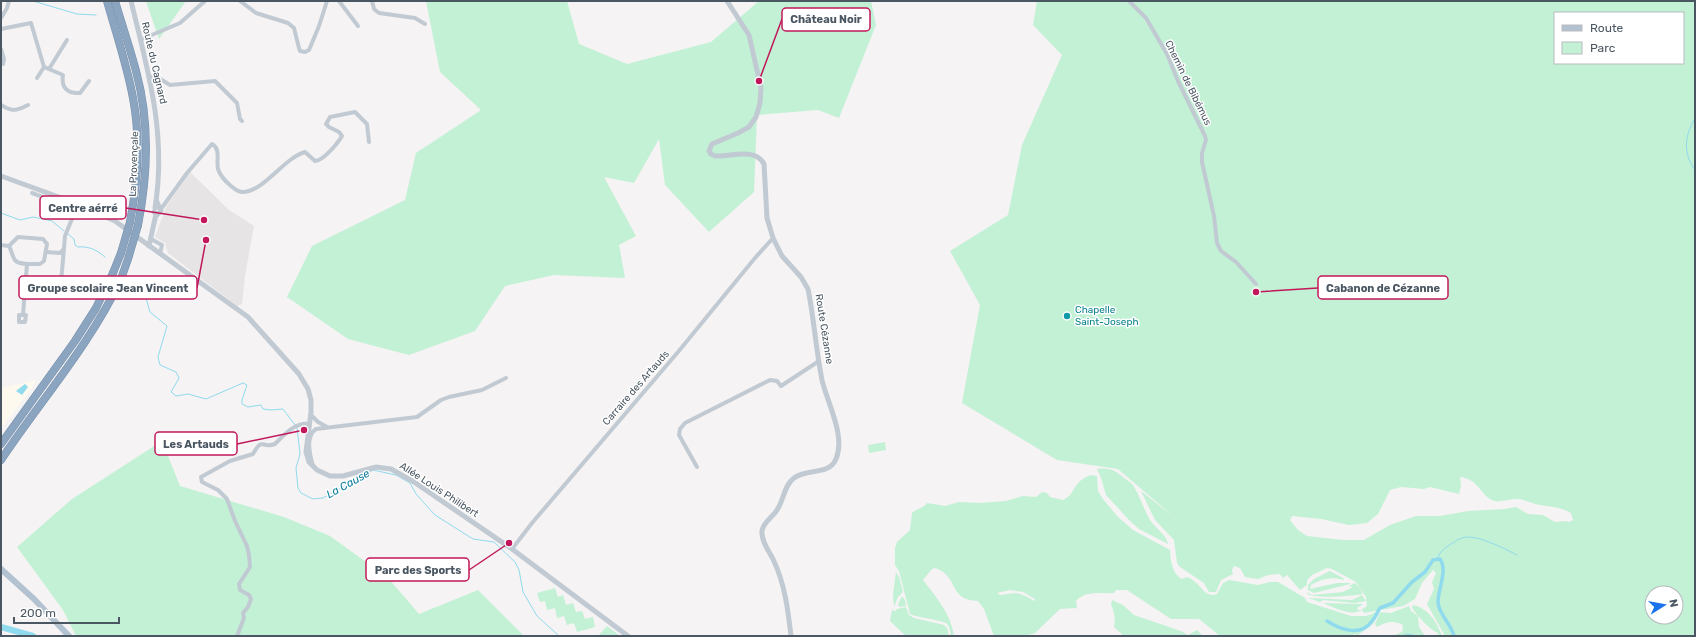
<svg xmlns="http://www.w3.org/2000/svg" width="1696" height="637" font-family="Rubik,sans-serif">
<rect width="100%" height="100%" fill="#f5f3f3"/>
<path fill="#fdf9ef" d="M 37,380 L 30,391 L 1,429 L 1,388 Z"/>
<path fill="#e6e4e5" d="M 190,172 L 229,210 L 254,226 L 245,276 L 242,304 L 237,306 L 168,253 L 165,243 L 155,237 L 166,207 Z"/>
<g fill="#c3f1d5" fill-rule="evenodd">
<path d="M 146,1 L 186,1 L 159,39 Z"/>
<path d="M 426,1 L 567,1 L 579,44 L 627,64 L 711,42 L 759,1 L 871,1 L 876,25 L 839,118 L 818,110 L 757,115 L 754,192 L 709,232 L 665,185 L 659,139 L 634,183 L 604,177 L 636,236 L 619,245 L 625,278 L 554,275 L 505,286 L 475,331 L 409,355 L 348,339 L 287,297 L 312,246 L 405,200 L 416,153 L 481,110 L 440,72 Z"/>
<path d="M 1037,1 L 1695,1 L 1695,636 L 1445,636 L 1427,604 L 1434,589 L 1432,582 L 1436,573 L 1433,570 L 1422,583 L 1415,599 L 1403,606 L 1364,613 L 1362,610 C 1351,617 1333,607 1323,603 L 1363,604 L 1357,608 L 1358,610 L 1361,610 L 1367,606 L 1366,597 L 1356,582 L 1332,569 L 1327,568 L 1312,575 L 1307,580 L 1307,585 L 1300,590 L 1287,575 L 1283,578 L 1280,574 L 1268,575 L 1258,579 L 1245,577 L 1240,568 L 1234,566 L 1232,570 L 1233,574 L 1221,580 L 1216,592 L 1209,592 L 1204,583 L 1180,567 L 1177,563 L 1174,540 L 1155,520 L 1141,491 L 1174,517 L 1118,469 L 1057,460 L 962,403 L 980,305 L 950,251 L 1008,215 L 1022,145 L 1062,55 L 1033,25 ZM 1555,13 L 1683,13 L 1683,63 L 1555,63 ZM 1460,477 C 1480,479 1481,498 1495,501 C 1502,502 1510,499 1517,499 C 1523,499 1529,502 1535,504 C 1548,507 1559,506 1571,513 L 1573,520 L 1569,522 L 1566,521 L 1555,522 L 1543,515 L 1528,514 L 1516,507 L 1505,509 L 1468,511 L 1440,516 L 1416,516 L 1390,525 L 1364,540 L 1343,540 L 1307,536 L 1298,530 L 1290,520 L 1292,516 L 1321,519 L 1349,525 L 1367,523 L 1378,514 L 1390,490 L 1401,487 L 1424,489 L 1430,487 L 1459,494 L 1461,486 ZM 1652,593 L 1676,593 L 1676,617 L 1652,617 Z"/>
<path d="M 162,441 L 180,486 L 284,517 L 330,536 L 388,578 L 419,614 L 478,590 L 524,636 L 76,636 L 63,610 L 17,547 L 72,499 Z"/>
<path d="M 885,442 L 886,450 L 869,453 L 868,445 Z"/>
<path d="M 1097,469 C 1108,467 1116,470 1124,478 C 1127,480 1130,482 1132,484 C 1137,489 1145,512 1150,520 C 1155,528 1167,535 1168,544 L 1139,529 L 1130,521 L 1106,495 L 1101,478 Z"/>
<path d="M 1091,475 L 1097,476 L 1098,491 L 1103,499 L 1118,517 L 1133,530 L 1170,550 C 1170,560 1173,575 1182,579 L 1187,577 C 1201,582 1204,599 1217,594 L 1223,583 L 1229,580 L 1258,585 L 1270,582 L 1278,582 L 1305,598 L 1307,602 L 1351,616 L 1366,616 L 1377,612 L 1374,623 L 1358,635 L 1355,634 L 1350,636 L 1220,636 L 1199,619 L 1171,619 L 1127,590 L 1116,590 L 1114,593 C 1101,594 1086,590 1076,601 L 1077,608 L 1060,609 L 1035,633 L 1025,636 L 994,636 L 984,609 L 978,601 C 947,600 960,576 935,568 L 932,569 L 923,580 C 936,597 951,614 954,636 L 951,636 C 950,632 950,627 947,624 C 944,620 918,618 910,614 L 899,571 L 895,565 L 895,548 L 897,542 L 910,530 L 912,513 C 916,509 924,508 927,503 L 945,506 L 959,502 L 979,503 L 1006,501 L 1023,496 L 1036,497 L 1042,492 L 1047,493 L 1050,497 L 1063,500 C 1071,496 1071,493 1076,486 C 1079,481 1085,477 1091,475 ZM 1010,590 L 1023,592 L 1035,599 L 1035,601 C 1017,592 1020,592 1000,595 L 997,593 Z"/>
<path d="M 1330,571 L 1343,578 L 1344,580 C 1331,576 1322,579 1311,585 L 1310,589 L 1337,583 L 1350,583 L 1350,584 L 1314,593 L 1308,590 L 1308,585 L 1314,579 Z"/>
<path d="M 896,572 L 899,577 L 903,592 L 898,597 L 894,607 L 893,594 Z"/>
<path d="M 1355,583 L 1360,588 L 1363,594 C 1353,596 1314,599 1308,594 L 1307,592 L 1312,595 L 1343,592 L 1351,588 L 1352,587 L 1349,586 Z"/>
<path d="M 555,588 L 558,597 L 563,595 L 566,605 L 573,603 L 576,612 L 582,611 L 585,619 L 593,617 L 595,627 L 577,632 L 574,623 L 567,625 L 564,616 L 557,618 L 555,608 L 547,610 L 545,601 L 540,602 L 537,593 Z"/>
<path d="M 1362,595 L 1366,601 L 1355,603 L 1323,600 L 1320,602 L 1308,598 L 1352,600 Z"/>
<path d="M 902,596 L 905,600 L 906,606 L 899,607 L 898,604 Z"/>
<path d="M 1112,600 L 1123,605 L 1134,615 L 1181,631 L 1188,635 L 1197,630 L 1203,636 L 1124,636 L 1114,627 C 1116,618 1114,612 1111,604 Z"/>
<path d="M 1413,605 C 1428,608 1437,622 1442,636 L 1439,636 L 1437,632 C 1431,631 1416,614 1412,608 Z"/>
<path d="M 1409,606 L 1411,611 L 1418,616 L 1419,627 L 1425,636 L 1392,636 L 1402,632 L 1403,625 C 1393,620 1387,622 1377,627 L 1375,624 L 1380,612 L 1391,613 Z"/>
<path d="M 906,607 L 909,615 L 914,618 L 944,625 L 947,628 L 949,636 L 906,636 L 890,621 L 892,610 L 895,611 L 897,609 Z"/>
<path d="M 607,626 L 620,636 L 598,636 Z"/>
</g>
<path fill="#90daee" d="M 25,384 L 28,387 L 22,395 L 16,391 Z"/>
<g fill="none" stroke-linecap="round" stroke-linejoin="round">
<g stroke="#90daee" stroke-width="1">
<path d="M 33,1 L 77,14 L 96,15"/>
<path d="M 1695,119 C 1684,136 1683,154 1695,170"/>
<path d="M 1,213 L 20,220 L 33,217 L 52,221 L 64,231"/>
<path d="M 68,234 L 74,239 L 75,245 L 78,247 C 89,246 97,250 105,257"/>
<path d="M 132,285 L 135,291"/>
<path d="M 139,294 L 146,298 L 150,312 L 167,326 L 158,357 L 160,365 L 176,372 L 179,378 L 171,392 L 176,396 L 188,394 L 206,399 L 243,383 L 247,385 L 242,400 L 242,404 L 248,407 L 261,405 L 263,409 L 271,410 L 283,409 L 295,425"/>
<path d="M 297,428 L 300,454 L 296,468 L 298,488 L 301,493 L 313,499 L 323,498 L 373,470 L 396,475 L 410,483 L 416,494 L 435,515 L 473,539 L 494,542 L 515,562 L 519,570 L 523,592 L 537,616 L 559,636"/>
<path d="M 1437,559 C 1440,551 1445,548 1451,544 C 1455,542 1458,539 1462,538 C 1475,533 1505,549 1517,555"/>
<path d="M 1403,636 L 1406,634 L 1418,636"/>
</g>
<path stroke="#90daee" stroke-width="3.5" d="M 1327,621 C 1341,630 1361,637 1372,621 C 1376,617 1377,612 1380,608 L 1393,603 L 1412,582 L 1425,572 L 1433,560 L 1440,559 C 1448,570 1438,589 1438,602 C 1438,613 1451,624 1454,636"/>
<path stroke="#90daee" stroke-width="6" d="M 1,627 L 33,636"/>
<defs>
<g id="motorway">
<path d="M 107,1 C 116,33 127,65 133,98 C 141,140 138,181 130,222"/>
<path d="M 115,1 C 122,25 130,48 136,71 C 150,122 148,174 138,225"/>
<path d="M 1,444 L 75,341 L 96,308 L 113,273"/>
<path d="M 1,460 C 41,400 90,345 121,279"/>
</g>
</defs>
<use href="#motorway" stroke="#7690ad" stroke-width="8"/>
<g stroke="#c1cad2" stroke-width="4">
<path d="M 240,1 L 256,13 L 288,23 L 294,28 L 299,48 L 300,51 L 305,52 L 309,50 L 319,26 L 327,1"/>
<path d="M 339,1 L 358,26"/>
<path d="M 372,1 L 374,9 L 379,13 L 415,18 L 425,24"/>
<path d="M 1129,1 L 1146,18 L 1167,54 L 1178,81 L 1205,136 L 1206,140 L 1202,153 L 1202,162 L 1214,216 L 1217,243 L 1221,251 L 1236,262 L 1256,284"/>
<path d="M 1,18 L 7,8 L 9,1"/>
<path d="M 1,29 L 31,23 L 44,67 L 63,75 C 61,87 67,94 80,93 L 89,81"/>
<path d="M 140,40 L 180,23 L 205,1"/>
<path d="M 1,49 L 4,59 L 3,64"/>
<path d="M 49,69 L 67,40"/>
<path d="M 150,77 L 157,77 L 170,85 L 215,81 L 237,103 L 240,119 L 242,121"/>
<path d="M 37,78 L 44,67"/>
<path d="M 1,105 C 12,112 16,111 28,105"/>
<path d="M 32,193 L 76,209"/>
<path d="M 161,209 L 187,173 L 212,144 C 221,149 216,160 218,169 C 220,175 226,182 231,186 C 235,189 239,193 244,192 C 265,190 284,158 305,152 L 315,161 C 323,161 338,143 342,136 L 339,132 L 329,127 L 326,124 L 330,117 L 355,112 L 367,124 L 369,142"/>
<path d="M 151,239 L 162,245 L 160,254"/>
<path d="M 1,245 L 9,246 C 15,258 11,263 27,264 L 23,315 L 26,315 L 25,322 L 19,322 L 19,315 L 23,315"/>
<path d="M 9,246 L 18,237 L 43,239 L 47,244 L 44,261 L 40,264 L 27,264"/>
<path d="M 46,252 L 60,253 L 63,250"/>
<path d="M 61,283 L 65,236 L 78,204"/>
<path d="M 311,415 L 318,422 L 327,427"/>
<path d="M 313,466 C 310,456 305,436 316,429 L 417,417 L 441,400 L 449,397 L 482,390 L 506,378"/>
<path d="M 697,467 L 679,435 L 680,429 L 685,423 L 770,380 L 777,381 L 781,386 L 819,361"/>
<path d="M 512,549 L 532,523 L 678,352 L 755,258 L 773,238"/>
<path d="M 237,636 L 244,618 L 243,613 L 248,607 L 251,599 L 249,595 L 240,590 L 239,584 L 250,567 L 249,555 L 247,546 L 235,521 L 227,499 L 218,490 L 202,482 L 201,477 L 230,461 L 253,454 C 263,436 261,449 275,444 C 284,435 295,422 309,424"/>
</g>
<g stroke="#c1cad2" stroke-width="5">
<path d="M 131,1 C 148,71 167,134 155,208"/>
<path d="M 727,1 L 749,35 L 761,88 L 760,103 L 756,117 L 749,127 L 738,133 L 712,144 L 709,151 L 711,154 L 715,156 C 731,157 755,147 764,164 L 767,218 L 773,238 L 782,256 L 801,277 L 808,289 C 814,319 816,350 822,380 C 827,402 846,436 836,459 C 829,476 807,468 794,478 C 784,485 784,500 777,510 C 773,517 763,522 762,531 C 761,541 769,551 773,559 C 785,584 788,610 791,636"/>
<path d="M 1,176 L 78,204 L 115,221 L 248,317 L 299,374 L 308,389 L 311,400 L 311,412 L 306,452 L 309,462 L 317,470 L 330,476 L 343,476 L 376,467 L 391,469 L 414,482 L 512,549 L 628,636"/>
<path d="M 154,212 L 157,215 L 161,211 L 157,202"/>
<path d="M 149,246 L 156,214"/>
</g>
<path stroke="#b3c2d1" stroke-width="6" d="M 1,569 L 34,599 L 69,636"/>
<use href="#motorway" stroke="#8ba5c1" stroke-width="7"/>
<defs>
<g id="motorway-bridge">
<path d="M 113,273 L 121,253 L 130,222"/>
<path d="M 121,279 L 128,259 L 138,225"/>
</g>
</defs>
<use href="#motorway-bridge" stroke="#7690ad" stroke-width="8" stroke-linecap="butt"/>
<use href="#motorway-bridge" stroke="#8ba5c1" stroke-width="7"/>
</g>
<circle fill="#0f9aa8" stroke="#fff" stroke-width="1.5" cx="1067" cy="316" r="4"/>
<g text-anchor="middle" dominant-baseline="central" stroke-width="3" stroke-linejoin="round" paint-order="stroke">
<g font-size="10" fill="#4a5661" stroke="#fff">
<text transform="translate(154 63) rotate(77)">Route du Cagnard</text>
<text transform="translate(1188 83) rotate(64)">Chemin de Bibémus</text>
<text transform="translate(134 164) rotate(-88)">La Provençale</text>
<text transform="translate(824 329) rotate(81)">Route Cézanne</text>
<text transform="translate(636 388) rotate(-49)">Carraire des Artauds</text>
<text transform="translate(439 490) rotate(33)">Allée Louis Philibert</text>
</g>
<g font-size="10" fill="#0d838f" stroke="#fff" text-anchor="start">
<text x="1075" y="310">Chapelle<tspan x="1075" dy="12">Saint-Joseph</tspan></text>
</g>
<g font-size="11" font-style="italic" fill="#0c7c9b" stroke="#fff">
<text transform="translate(348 484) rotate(-29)">La Cause</text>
</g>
</g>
<path fill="none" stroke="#c2185b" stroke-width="1.5" d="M759 81L782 19M204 220L126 208M206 240L197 288M1256 292L1318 288M304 430L237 444M509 543L469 570"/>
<g fill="#c2185b" stroke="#fff" stroke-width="1.5">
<circle cx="759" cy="81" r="4"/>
<circle cx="204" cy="220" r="4"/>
<circle cx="206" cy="240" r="4"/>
<circle cx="1256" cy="292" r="4"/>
<circle cx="304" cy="430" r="4"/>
<circle cx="509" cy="543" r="4"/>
</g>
<g fill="#fff" stroke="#c2185b" stroke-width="1.5">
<rect x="782" y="8" width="88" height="23" rx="4"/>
<rect x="40" y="196" width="86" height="23" rx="4"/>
<rect x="19" y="276" width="178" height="23" rx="4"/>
<rect x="1318" y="276" width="130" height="23" rx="4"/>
<rect x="155" y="432" width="82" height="23" rx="4"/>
<rect x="366" y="558" width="103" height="23" rx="4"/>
</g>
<g font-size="11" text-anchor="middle" font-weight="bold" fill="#4a5661">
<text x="826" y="23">Château Noir</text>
<text x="83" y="212">Centre aérré</text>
<text x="108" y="292">Groupe scolaire Jean Vincent</text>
<text x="1383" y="292">Cabanon de Cézanne</text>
<text x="196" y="448">Les Artauds</text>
<text x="418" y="574">Parc des Sports</text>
</g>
<rect width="1696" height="637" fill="none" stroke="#4a5661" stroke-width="4"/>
<rect x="1554" y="12" width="130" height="52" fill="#ffffff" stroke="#b7bbc0"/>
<rect x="1562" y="25" width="20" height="6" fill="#b3c2d1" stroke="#b7bbc0"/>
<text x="1590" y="32" font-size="12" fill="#4a5661">Route</text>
<rect x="1562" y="42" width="20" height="12" fill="#c3f1d5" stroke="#b7bbc0"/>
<text x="1590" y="52" font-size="12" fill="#4a5661">Parc</text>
<g transform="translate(1664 605) rotate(79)"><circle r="19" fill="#ffffff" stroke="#b7bbc0"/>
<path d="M0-3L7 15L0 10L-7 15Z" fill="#1a73e8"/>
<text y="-6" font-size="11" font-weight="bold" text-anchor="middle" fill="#4a5661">N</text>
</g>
<path d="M14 617v6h105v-6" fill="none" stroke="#4a5661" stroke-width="2"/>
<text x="20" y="617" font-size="12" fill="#4a5661" stroke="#ffffff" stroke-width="3" paint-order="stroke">200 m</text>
</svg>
